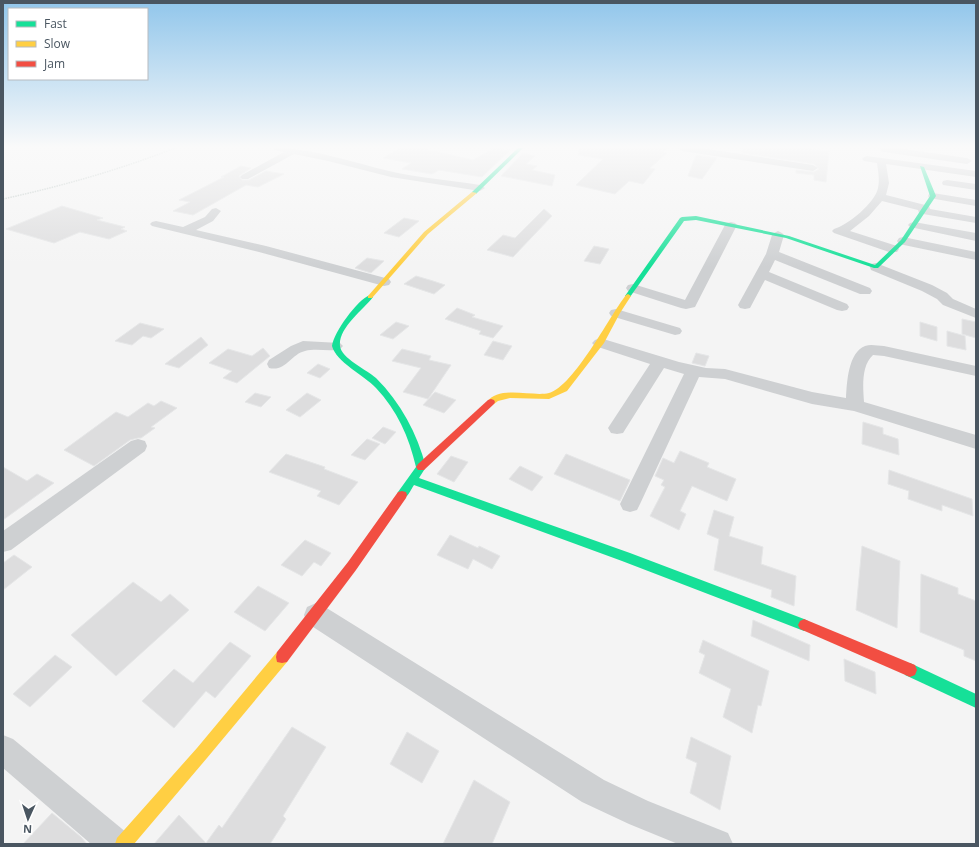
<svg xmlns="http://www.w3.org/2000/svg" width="979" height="847" font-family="'Open Sans',sans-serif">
<rect width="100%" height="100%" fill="#f4f4f4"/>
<g fill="#ddddde" stroke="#e5e6e7">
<path d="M 400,148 L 422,148 L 473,160 L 494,148 L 510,150 L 482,177 L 439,170 L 432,174 L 402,169 L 411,163 L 383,158 Z"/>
<path d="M 579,148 L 667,148 L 663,152 L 667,153 L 650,168 L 655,169 L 643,184 L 629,181 L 615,194 L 576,185 L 603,159 L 578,155 Z"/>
<path d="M 742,148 L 804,148 L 829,151 L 826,182 L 814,180 L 814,175 L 796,173 L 796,170 L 814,172 L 819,169 L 814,164 L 742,153 Z"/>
<path d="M 523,153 L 535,156 L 526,164 L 537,166 L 532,170 L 555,175 L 552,186 L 501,176 Z"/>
<path d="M 696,155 L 717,158 L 702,179 L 688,176 Z"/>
<path d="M 241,166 L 251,168 L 239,176 L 242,180 L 249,180 L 266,171 L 284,174 L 258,187 L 246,185 L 193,215 L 173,211 L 190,202 L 179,200 L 224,177 L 221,177 Z"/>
<path d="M 62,206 L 103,218 L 97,220 L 125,227 L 121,229 L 127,231 L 109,239 L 80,232 L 54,243 L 6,229 Z"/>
<path d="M 544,209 L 552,216 L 513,257 L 487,250 L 503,235 L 515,238 Z"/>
<path d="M 404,218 L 419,221 L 399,237 L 384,233 Z"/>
<path d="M 594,246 L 609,249 L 600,264 L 584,261 Z"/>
<path d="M 367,258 L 384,261 L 371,273 L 355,268 Z"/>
<path d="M 416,276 L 433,281 L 445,285 L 434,294 L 404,284 Z"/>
<path d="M 457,308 L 475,315 L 472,317 L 503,326 L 493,338 L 479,334 L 481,331 L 445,319 Z"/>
<path d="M 962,319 L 976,322 L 976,338 L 962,334 Z"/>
<path d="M 396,322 L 409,326 L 393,339 L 380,335 Z"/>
<path d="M 920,322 L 937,327 L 937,341 L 920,336 Z"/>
<path d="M 140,323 L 164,329 L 151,338 L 143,336 L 132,345 L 115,341 Z"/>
<path d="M 947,331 L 965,336 L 966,350 L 947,346 Z"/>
<path d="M 201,337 L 208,345 L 179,368 L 165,364 Z"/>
<path d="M 493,341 L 512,346 L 503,360 L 484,355 Z"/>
<path d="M 263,348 L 270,356 L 237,383 L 223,378 L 232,371 L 209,363 L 228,349 L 252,356 Z"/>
<path d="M 402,349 L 431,356 L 429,360 L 451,365 L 428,399 L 403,392 L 421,368 L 392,361 Z"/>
<path d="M 696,353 L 709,356 L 705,366 L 692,363 Z"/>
<path d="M 318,364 L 330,369 L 320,378 L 307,373 Z"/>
<path d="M 435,392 L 456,400 L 444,413 L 423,405 Z"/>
<path d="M 255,393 L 271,397 L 261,407 L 245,402 Z"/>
<path d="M 307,393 L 321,400 L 300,417 L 286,410 Z"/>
<path d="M 161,401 L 177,408 L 151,427 L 155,428 L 141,438 L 138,438 L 130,440 L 94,466 L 64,450 L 116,412 L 128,417 L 148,403 L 154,406 Z"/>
<path d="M 863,422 L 883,428 L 883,434 L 898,439 L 899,455 L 862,444 Z"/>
<path d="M 383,427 L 396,432 L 385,444 L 372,438 Z"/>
<path d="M 367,439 L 380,444 L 365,460 L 351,455 Z"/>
<path d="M 680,451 L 709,463 L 707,467 L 736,479 L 727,501 L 692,486 L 680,511 L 686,514 L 679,530 L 650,516 L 665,487 L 661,485 L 664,480 L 655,476 L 663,458 L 674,463 Z"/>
<path d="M 286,454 L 325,467 L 324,469 L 358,482 L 339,505 L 317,496 L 321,491 L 269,472 Z"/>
<path d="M 566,454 L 630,480 L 620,501 L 554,474 Z"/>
<path d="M 451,456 L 468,462 L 454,482 L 437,474 Z"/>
<path d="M 520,466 L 543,477 L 532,491 L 509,479 Z"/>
<path d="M 3,467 L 27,481 L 37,474 L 54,483 L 3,520 Z"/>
<path d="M 889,470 L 972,499 L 973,516 L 942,505 L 942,511 L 908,499 L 909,491 L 888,484 Z"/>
<path d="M 714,510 L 734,517 L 729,536 L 763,547 L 761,564 L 796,576 L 794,606 L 771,597 L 772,590 L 714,570 L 719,539 L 707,534 Z"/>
<path d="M 450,535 L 478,548 L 479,546 L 500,556 L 492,569 L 473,559 L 468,569 L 437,555 Z"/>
<path d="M 305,540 L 331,553 L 321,566 L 314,562 L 302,576 L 281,565 Z"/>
<path d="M 862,546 L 900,561 L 897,628 L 856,610 Z"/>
<path d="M 14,555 L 32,567 L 3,590 L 3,563 Z"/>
<path d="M 921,574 L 958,588 L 958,594 L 976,601 L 976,661 L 964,656 L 964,650 L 920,632 Z"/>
<path d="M 133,582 L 161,602 L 170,594 L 189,610 L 116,676 L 71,635 Z"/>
<path d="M 258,586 L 289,603 L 265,631 L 234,612 Z"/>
<path d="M 753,620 L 810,645 L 809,661 L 751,636 Z"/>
<path d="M 703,640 L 769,671 L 761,706 L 758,705 L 752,733 L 723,717 L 731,689 L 699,673 L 705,655 L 699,652 Z"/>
<path d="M 230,642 L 251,656 L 215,698 L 206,691 L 174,728 L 142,701 L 174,669 L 193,683 Z"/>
<path d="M 55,655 L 72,667 L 30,707 L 13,694 Z"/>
<path d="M 844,659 L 875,672 L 876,694 L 845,681 Z"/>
<path d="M 292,727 L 326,747 L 283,816 L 286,819 L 270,844 L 154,844 L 179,815 L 206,843 L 219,825 L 222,828 Z"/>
<path d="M 407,732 L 439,751 L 422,783 L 390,764 Z"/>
<path d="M 691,737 L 731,756 L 720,810 L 690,793 L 697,763 L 686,758 Z"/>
<path d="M 474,780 L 510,802 L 492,844 L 443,844 Z"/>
<path d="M 52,813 L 81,837 L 87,844 L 23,844 Z"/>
</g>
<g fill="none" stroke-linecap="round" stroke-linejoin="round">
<path stroke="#bcc7c4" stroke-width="1.5" stroke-dasharray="1.5 1" stroke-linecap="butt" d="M 3,199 C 62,186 119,170 175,148"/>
<g fill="#ced0d2" fill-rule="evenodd">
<path d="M 273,148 C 313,148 351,162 389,171 C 419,178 450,180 480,185 L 485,188 L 480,191 L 391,177 L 328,161 L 294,154 L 248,179 L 242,179 L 240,177 L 242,175 L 284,152 L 274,150 Z"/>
<path d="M 678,148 L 701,148 L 813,165 L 818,168 L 813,171 L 682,151 Z"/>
<path d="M 880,148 L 897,148 L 967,158 L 972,161 L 967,164 L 884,152 L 881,151 Z"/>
<path d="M 867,156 L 976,171 L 976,177 L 886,164 L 889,183 L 886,195 L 929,206 L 930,209 L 976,217 L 976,223 L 923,214 L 919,213 L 918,210 L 882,201 L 869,216 L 850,231 L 897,246 L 899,249 L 897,252 L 889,252 L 834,233 L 832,231 L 834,229 C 848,225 875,203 878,188 C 880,180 878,171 877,163 L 864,161 L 862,159 L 864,157 Z"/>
<path d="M 947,180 L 976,184 L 976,190 L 943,185 L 942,183 L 943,181 Z"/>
<path d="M 933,193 L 976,200 L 976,206 L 929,198 L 928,196 L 929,194 Z"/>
<path d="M 216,208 L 221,211 L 213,221 L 196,230 L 266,246 L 389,279 L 391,282 L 389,285 L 384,286 L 259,252 L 152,226 L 150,224 L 152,222 L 156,221 L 183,227 L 205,217 L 212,209 Z"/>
<path d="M 731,222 L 735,223 L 737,225 L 695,307 L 686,309 L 681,308 L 628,291 L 626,288 L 628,285 L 633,284 L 685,300 L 725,225 L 727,223 Z"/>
<path d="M 914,222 L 976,233 L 976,241 L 910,227 L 908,225 L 910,223 Z"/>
<path d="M 778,231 L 782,233 L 784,235 L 779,252 L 870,288 L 872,291 L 870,294 L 860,294 L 775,260 L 769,272 L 847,304 L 849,307 L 847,310 L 842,311 L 837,310 L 765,280 L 750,308 L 745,309 L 740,308 L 738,305 L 766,254 L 772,235 L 774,233 Z"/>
<path d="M 903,237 L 976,252 L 976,260 L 899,244 L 897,241 L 899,238 Z"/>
<path d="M 876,263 L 932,285 L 947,293 L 953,299 L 976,309 L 976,318 L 943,305 L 937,299 L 922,291 L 871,270 L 870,267 L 871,264 Z"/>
<path d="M 616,309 L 680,328 L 682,331 L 680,334 L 675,335 L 611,316 L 609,313 L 611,310 Z"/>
<path d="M 600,338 L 679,362 L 706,368 L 725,369 L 812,392 L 846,398 C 847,382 848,353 865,346 C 871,344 878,346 884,346 L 976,366 L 976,376 L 884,356 L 873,355 C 861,366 863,387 864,402 L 976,435 L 976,449 L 854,411 L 812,404 L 725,379 L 699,377 L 640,504 L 637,510 L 630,512 L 623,510 L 620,504 L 684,374 L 664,368 L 623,433 L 617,434 L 611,433 L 608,428 L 650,364 L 595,346 L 592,343 L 595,340 Z"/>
<path d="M 303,341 L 340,343 L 343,346 L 340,349 C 329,352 317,348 305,351 C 291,354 286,372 269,368 L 267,364 L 269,360 L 291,346 Z"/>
<path d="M 138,439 L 145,441 L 147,446 L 145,451 L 11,550 L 3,552 L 3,531 L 131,441 Z"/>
<path d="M 316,603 L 325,607 L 604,780 L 648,801 L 728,833 L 733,844 L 678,844 L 629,824 L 582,802 L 307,623 L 304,615 L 307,607 Z"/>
<path d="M 3,735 L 13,739 L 127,833 L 132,844 L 91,844 L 3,768 Z"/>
</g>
<g fill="#16e098" fill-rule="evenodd">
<path d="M 518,148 L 523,148 L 476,194 L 472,194 L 472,192 Z"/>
<path d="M 920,166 L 924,167 L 936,196 L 905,242 L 878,268 L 874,268 L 786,238 L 696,220 L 684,221 L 630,297 L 628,298 L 625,296 L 680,218 L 682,217 L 696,216 L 789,236 L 875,265 L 901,240 L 930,196 Z"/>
<path d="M 370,295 L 373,297 C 363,310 338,328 340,346 C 341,358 367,370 376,378 C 401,403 417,433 426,467 L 419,478 L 630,553 L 804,619 L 808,621 L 810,625 L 808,629 L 804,631 L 622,561 L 414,485 C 410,491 407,501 398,498 L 397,495 L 398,492 L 416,467 C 409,437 397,410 376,388 C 364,375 336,362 332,346 C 334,332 357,300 370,295 Z"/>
<path d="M 910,663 L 976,694 L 976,708 L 905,675 L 903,670 L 905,665 Z"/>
</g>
<g fill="#ffcf43" fill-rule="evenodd">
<path d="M 472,192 L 477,193 L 428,234 L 372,298 L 368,298 L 368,296 L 424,232 Z"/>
<path d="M 628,294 L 631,296 L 620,313 L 604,343 L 567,391 L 549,399 L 510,398 L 498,401 L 494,404 L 488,404 L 487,402 C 499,385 532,397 549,393 C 574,386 609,317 626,295 Z"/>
<path d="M 282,651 L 287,652 L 288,657 L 287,662 L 207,758 L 134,844 L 115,844 L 117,838 L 197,748 L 277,652 Z"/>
</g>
<g fill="#f24e42" fill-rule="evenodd">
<path d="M 491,399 L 494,400 L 495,402 L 494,404 L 424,470 L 418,470 L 416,467 L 418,464 L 488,400 Z"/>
<path d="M 402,491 L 406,492 L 407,495 L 406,498 L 356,570 L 287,662 L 282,663 L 277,662 L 276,657 L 277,652 L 348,562 L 398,492 Z"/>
<path d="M 804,619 L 915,665 L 917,670 L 915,675 L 910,677 L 800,629 L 798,625 L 800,621 Z"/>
</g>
</g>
<linearGradient id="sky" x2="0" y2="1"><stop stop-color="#91c6eb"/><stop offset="0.55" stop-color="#fafafa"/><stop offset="1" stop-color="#fafafa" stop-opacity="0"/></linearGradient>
<rect width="979" height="267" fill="url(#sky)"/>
<rect width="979" height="847" fill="none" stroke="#4a5661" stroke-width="8"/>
<rect x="8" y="8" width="140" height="72" fill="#ffffff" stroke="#b7bbc0"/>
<rect x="16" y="21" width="20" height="6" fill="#16e098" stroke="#b7bbc0"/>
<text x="44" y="28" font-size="12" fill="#4a5661">Fast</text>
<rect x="16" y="41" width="20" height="6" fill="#ffcf43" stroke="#b7bbc0"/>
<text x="44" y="48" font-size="12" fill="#4a5661">Slow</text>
<rect x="16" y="61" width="20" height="6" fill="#f24e42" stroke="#b7bbc0"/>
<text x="44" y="68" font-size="12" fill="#4a5661">Jam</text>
<g transform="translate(28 819) rotate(183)" stroke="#ffffff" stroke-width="3" paint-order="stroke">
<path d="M0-3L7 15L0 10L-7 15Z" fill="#4a5661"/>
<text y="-6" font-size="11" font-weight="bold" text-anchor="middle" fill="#4a5661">N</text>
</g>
</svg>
